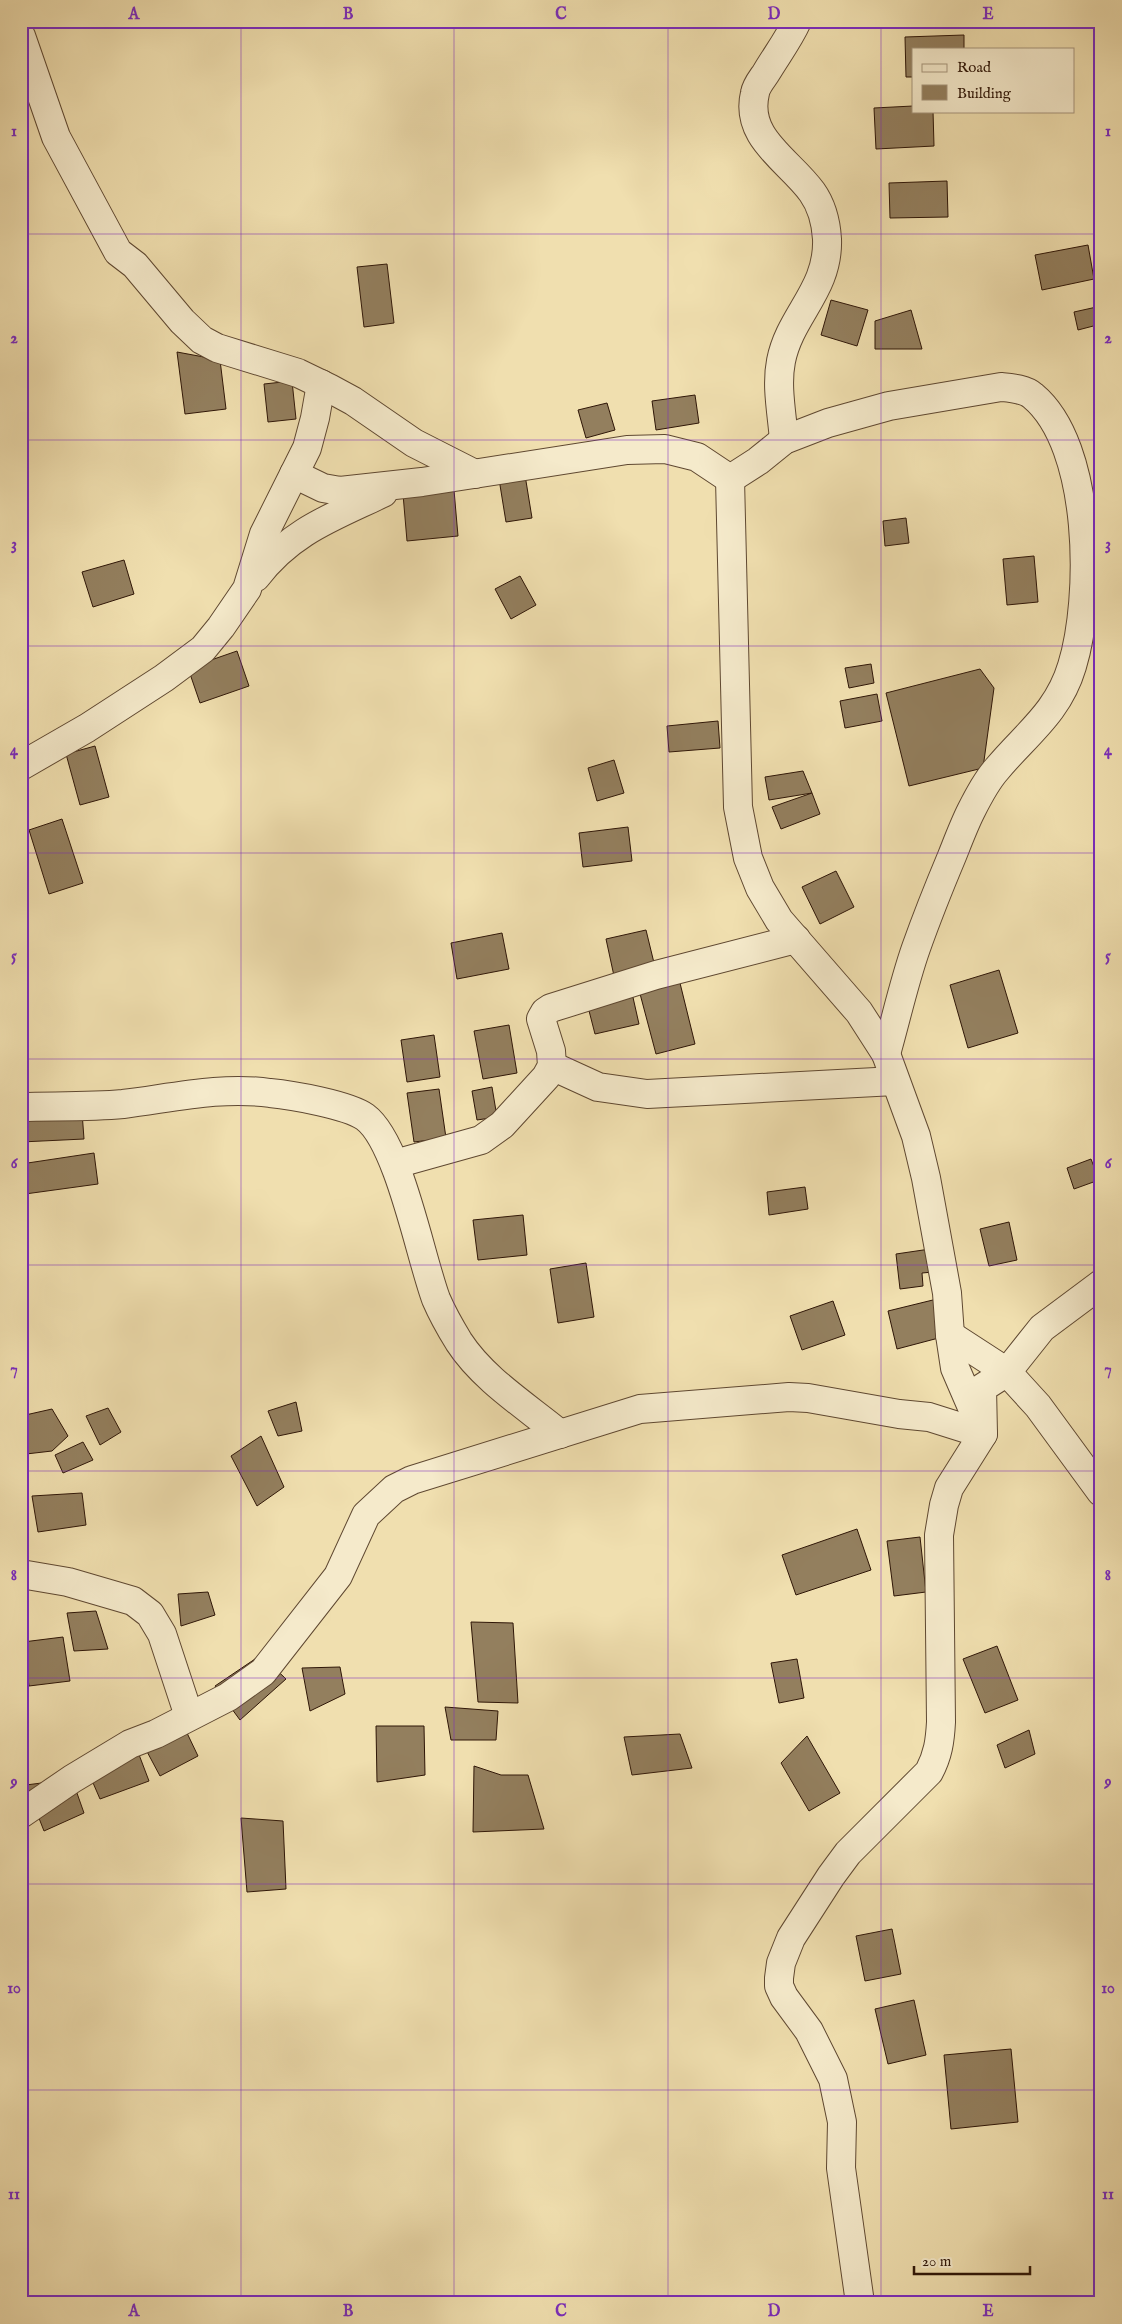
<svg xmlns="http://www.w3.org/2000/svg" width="1122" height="2324" font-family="'IM FELL English',serif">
<rect width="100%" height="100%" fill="#f0dfaf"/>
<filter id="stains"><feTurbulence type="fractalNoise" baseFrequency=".004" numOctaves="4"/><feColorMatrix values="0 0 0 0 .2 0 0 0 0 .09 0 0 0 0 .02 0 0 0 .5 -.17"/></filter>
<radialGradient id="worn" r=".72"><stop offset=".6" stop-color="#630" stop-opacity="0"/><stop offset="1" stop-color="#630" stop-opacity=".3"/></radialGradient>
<g fill="#937f5e" stroke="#2f1607">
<path d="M 964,35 L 964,49 L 913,49 L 913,77 L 906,77 L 905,37 Z"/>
<path d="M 913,106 L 913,111 L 933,111 L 934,146 L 876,149 L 874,108 Z"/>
<path d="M 947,181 L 948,217 L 890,218 L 889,183 Z"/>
<path d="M 1088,245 L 1094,279 L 1042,290 L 1035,255 Z"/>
<path d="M 387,264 L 394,323 L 364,327 L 357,267 Z"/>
<path d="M 831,300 L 868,310 L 857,346 L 821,335 Z"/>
<path d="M 1101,306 L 1101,324 L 1078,330 L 1074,312 Z"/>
<path d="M 911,310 L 922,349 L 875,349 L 875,321 Z"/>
<path d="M 177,352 L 220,360 L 226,409 L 185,414 Z"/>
<path d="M 292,381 L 296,419 L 268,422 L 264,384 Z"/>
<path d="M 695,395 L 699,423 L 656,430 L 652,401 Z"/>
<path d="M 607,403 L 615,430 L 586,438 L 578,410 Z"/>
<path d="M 525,475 L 532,518 L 506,522 L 499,479 Z"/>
<path d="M 454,490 L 458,536 L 407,541 L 403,494 Z"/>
<path d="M 906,518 L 909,543 L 885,546 L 883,521 Z"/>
<path d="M 1034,556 L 1038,602 L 1007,605 L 1003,559 Z"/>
<path d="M 124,560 L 134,594 L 93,607 L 82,572 Z"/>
<path d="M 520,576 L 536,605 L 511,619 L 495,589 Z"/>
<path d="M 237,651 L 249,686 L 200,703 L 188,668 Z"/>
<path d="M 871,664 L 874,683 L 849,688 L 845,668 Z"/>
<path d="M 980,669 L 994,688 L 983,768 L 909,786 L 886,693 Z"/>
<path d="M 877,694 L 882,721 L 845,728 L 840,701 Z"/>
<path d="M 718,721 L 720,748 L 669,752 L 667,726 Z"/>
<path d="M 95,746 L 109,797 L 80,805 L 66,754 Z"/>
<path d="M 614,760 L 624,793 L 597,801 L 588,768 Z"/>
<path d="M 803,771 L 812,793 L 769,800 L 765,777 Z"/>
<path d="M 812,793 L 820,814 L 781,829 L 772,807 Z"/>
<path d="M 62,819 L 83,883 L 49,894 L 29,830 Z"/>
<path d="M 628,827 L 632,861 L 583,867 L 579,833 Z"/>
<path d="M 836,871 L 854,907 L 820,924 L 802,887 Z"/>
<path d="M 646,930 L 655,967 L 614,976 L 606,939 Z"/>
<path d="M 502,933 L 509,969 L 457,979 L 451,943 Z"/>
<path d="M 999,970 L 1018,1033 L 968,1048 L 950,985 Z"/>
<path d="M 679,979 L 695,1044 L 656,1054 L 639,990 Z"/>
<path d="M 632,993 L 639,1024 L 595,1034 L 587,1003 Z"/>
<path d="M 509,1025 L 517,1073 L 483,1079 L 474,1031 Z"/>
<path d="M 434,1035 L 440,1077 L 407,1082 L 401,1040 Z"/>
<path d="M 492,1087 L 497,1117 L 477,1120 L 472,1091 Z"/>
<path d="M 439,1089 L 446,1138 L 414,1142 L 407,1093 Z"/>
<path d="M 82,1112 L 84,1139 L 21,1142 L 21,1115 Z"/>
<path d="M 94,1153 L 98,1184 L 25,1194 L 21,1164 Z"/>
<path d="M 1091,1159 L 1099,1180 L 1074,1189 L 1067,1168 Z"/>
<path d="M 805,1187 L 808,1209 L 769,1215 L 767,1192 Z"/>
<path d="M 523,1215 L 527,1255 L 478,1260 L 473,1220 Z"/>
<path d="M 1009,1222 L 1017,1260 L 989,1266 L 980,1229 Z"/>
<path d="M 930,1249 L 933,1272 L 922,1273 L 923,1286 L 900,1289 L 896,1254 Z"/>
<path d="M 586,1263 L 594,1317 L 558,1323 L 550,1269 Z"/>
<path d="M 941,1298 L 950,1335 L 897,1349 L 888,1311 Z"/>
<path d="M 833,1301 L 845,1335 L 802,1350 L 790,1316 Z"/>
<path d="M 296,1402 L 302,1431 L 278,1436 L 268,1411 Z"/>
<path d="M 108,1408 L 121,1432 L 100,1445 L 86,1416 Z"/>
<path d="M 52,1409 L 68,1436 L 52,1451 L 26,1454 L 21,1433 L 21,1416 Z"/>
<path d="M 261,1436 L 284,1487 L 257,1506 L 231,1456 Z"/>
<path d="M 83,1442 L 93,1460 L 63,1473 L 55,1455 Z"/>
<path d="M 82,1493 L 86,1525 L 38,1532 L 32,1496 Z"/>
<path d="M 857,1529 L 871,1570 L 796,1595 L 782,1555 Z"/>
<path d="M 920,1537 L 926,1592 L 894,1596 L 887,1541 Z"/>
<path d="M 208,1592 L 215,1615 L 181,1626 L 178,1594 Z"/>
<path d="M 96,1611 L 108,1649 L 74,1651 L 67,1613 Z"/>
<path d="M 471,1622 L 513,1623 L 518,1703 L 478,1702 Z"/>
<path d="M 63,1637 L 70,1681 L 29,1686 L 23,1642 Z"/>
<path d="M 997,1646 L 1018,1700 L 985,1713 L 963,1659 Z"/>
<path d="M 261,1655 L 286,1679 L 240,1720 L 215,1686 Z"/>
<path d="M 797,1659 L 804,1698 L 779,1703 L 771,1663 Z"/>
<path d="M 340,1667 L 345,1694 L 310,1711 L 302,1668 Z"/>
<path d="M 445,1707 L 498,1711 L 496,1740 L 451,1740 Z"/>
<path d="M 376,1726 L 424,1726 L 425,1775 L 377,1782 Z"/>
<path d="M 1029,1730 L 1035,1754 L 1005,1768 L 997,1745 Z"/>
<path d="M 187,1733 L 198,1756 L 160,1776 L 144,1746 Z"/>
<path d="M 680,1734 L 692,1768 L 632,1775 L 624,1737 Z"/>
<path d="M 807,1736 L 840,1793 L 809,1811 L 781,1763 Z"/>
<path d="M 138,1752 L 149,1781 L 100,1799 L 84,1762 Z"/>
<path d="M 474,1766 L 501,1775 L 528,1775 L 544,1829 L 473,1832 Z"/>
<path d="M 72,1779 L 84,1813 L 44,1831 L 26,1785 Z"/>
<path d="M 241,1818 L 283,1821 L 286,1889 L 247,1892 Z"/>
<path d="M 892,1929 L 901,1974 L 865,1981 L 856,1936 Z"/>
<path d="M 914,2000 L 926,2055 L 888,2064 L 875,2009 Z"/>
<path d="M 1011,2049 L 1018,2122 L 951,2129 L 944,2055 Z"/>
</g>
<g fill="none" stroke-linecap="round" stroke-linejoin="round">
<defs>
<g id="street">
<path d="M 21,36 L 56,137 L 118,252 L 135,265 L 182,321 L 202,340 L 217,348 L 298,373 L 329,388 L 353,401 L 414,443 L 475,474"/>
<path d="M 784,440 C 782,414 776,386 781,361 C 790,315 829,290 827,239 C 826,222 822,206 812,192 C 789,160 744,138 755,93 C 756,86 762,79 766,73 C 776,56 789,39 797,21"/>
<path d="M 294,474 L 323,488 L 340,491 L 422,482 L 627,450 L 665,449 L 697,457 L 730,479"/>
<path d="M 730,479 L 758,461 L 784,440 L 828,423 L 889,406 L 1001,387 C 1011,388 1025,389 1033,396 C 1093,446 1093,598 1072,666 C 1058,713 1026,734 997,769 C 987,780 978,797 971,811 C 964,825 958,841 952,856 C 939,887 927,917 916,948 C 904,982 896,1019 886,1054"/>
<path d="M 730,479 L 738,807 L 748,858 L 760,888 L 779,920 L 859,1012 L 886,1054 L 916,1136 L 926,1178 L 947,1293 L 950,1335 L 955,1368 L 977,1419"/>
<path d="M 256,577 C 291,531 333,517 383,493"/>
<path d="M 21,766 L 87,728 L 164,678 L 203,649 L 221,627 L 247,589 L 264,534 L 307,448 L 315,418 L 321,384"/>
<path d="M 552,1066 L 598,1087 L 647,1094 L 895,1081"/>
<path d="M 21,1107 C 55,1106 90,1107 123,1104 C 172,1098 221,1086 270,1093 C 292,1095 348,1105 365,1117 C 399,1142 420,1256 436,1299 C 442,1313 451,1329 459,1342 C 483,1379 526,1406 560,1434"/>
<path d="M 395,1164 L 481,1140 L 502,1125 L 546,1077 L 552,1066 L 551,1051 L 541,1019 L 545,1012 L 551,1008 L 656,975 L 796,939"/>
<path d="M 950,1335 L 1007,1372 L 1038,1406 L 1101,1492"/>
<path d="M 21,1574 L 68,1582 L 133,1601 L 150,1614 L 162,1634 L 189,1716"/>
<path d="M 21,1814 L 72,1779 L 130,1744 L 156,1734 L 228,1697 L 263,1672 L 338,1576 L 366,1515 L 394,1489 L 412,1480 L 640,1409 L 789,1397 L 808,1398 L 899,1414 L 929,1417 L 983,1434"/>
<path d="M 860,2303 L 841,2168 L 842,2122 L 833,2079 L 809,2031 L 784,1997 L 779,1986 L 779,1978 L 781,1963 L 791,1938 L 831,1876 L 848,1853 L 929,1772 C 938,1755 940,1741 941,1722 L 939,1535 L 944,1505 L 949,1488 L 983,1434 L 982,1388 L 1007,1372 L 1042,1328 L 1101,1284"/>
</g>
</defs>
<use href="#street" stroke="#5f4831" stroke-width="30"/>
<use href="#street" stroke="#f5eacb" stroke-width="28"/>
</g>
<path fill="none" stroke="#7b2cbf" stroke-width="1" stroke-opacity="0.55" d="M 241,21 L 241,2303M 454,21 L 454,2303M 668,21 L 668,2303M 881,21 L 881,2303M 21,234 L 1101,234M 21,440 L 1101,440M 21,646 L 1101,646M 21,853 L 1101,853M 21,1059 L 1101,1059M 21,1265 L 1101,1265M 21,1471 L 1101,1471M 21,1678 L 1101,1678M 21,1884 L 1101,1884M 21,2090 L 1101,2090"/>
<rect width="1122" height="2324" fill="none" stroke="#f0dfaf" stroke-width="55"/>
<rect x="912" y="48" width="162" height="65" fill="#f5eacb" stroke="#a6957d"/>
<rect x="922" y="64" width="25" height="8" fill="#f5eacb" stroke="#a6957d"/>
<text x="957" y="72" font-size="15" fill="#2f1607">Road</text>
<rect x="922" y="85" width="25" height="15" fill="#937f5e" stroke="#a6957d"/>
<text x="957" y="98" font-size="15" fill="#2f1607">Building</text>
<path d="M914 2266v8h116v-8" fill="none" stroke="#2f1607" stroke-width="2.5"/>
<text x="922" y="2266" font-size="15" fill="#2f1607" stroke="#f5eacb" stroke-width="4" paint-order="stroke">20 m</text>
<rect x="28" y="28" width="1066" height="2268" fill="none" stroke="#7b2cbf" stroke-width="2"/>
<g font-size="16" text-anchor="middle" font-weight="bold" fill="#7b2cbf">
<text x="134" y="19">A</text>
<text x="348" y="19">B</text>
<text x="561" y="19">C</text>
<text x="774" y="19">D</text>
<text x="988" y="19">E</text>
<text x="14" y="136">1</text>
<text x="1108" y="136">1</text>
<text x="14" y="343">2</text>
<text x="1108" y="343">2</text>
<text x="14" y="549">3</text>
<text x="1108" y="549">3</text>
<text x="14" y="755">4</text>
<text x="1108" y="755">4</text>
<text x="14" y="961">5</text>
<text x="1108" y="961">5</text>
<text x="14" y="1168">6</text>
<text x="1108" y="1168">6</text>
<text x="14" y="1374">7</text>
<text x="1108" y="1374">7</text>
<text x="14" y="1580">8</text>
<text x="1108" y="1580">8</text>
<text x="14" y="1787">9</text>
<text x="1108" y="1787">9</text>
<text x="14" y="1993">10</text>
<text x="1108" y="1993">10</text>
<text x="14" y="2199">11</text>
<text x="1108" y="2199">11</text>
<text x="134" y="2316">A</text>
<text x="348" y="2316">B</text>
<text x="561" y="2316">C</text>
<text x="774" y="2316">D</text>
<text x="988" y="2316">E</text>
</g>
<rect width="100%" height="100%" filter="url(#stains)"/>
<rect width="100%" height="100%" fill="url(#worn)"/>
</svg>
